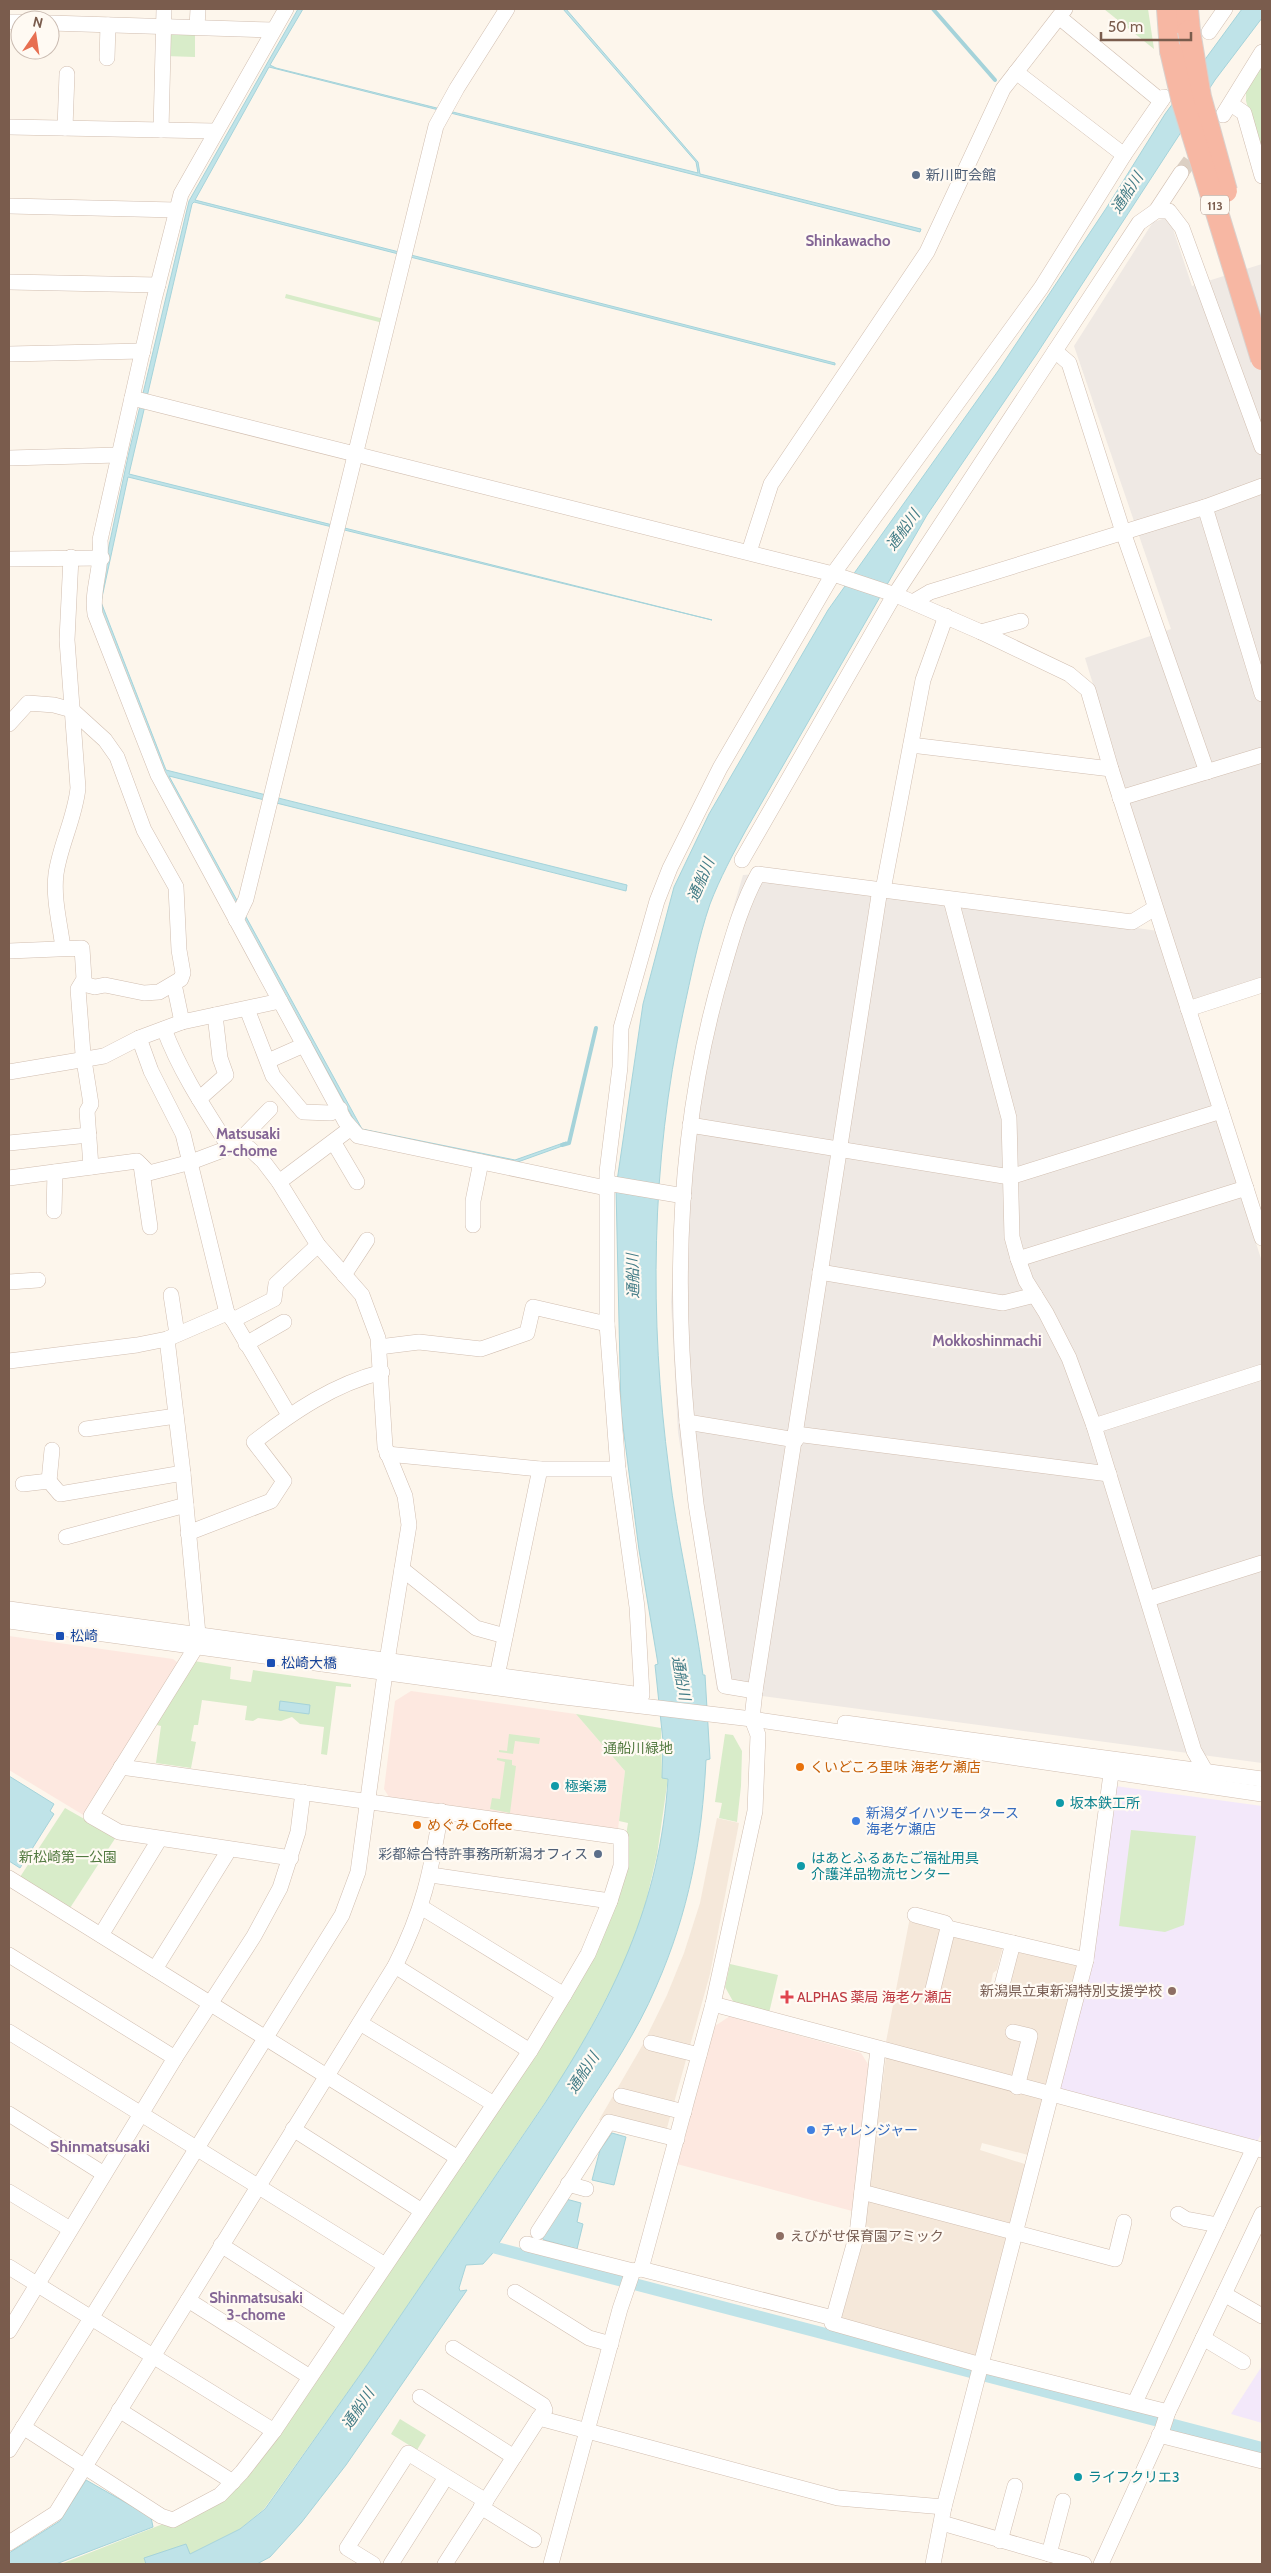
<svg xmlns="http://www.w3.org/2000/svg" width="1271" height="2573" font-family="Cabin,'Noto Sans JP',sans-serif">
<rect width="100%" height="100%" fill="#fdf6ec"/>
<g fill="#f5e8da">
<path d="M 717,1818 L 739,1823 L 710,1974 L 665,2135 L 599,2120 L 642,2046 L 667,1995 L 684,1953 L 700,1903 Z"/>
<path d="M 910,1917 L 953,1928 L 1003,1946 L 997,1970 L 993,1973 L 991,1983 L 1009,1987 L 1014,1949 L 1080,1962 L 1050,2090 L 885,2047 Z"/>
<path d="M 886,2056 L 1042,2097 L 1045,2101 L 1028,2155 L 982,2143 L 980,2150 L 1028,2165 L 1013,2227 L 869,2190 Z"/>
<path d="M 867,2197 L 1011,2234 L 979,2360 L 840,2323 L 865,2235 Z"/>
</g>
<g fill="#fde8e0">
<path d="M 9,1636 L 173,1659 L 178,1663 L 85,1816 L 9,1770 Z"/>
<path d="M 411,1691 L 576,1714 L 625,1771 L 618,1829 L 389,1797 L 384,1789 L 395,1701 Z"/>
<path d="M 730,2016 L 861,2053 L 871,2069 L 852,2211 L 677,2164 L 715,2026 Z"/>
</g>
<g fill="#efe9e4">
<path d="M 1169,217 L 1192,286 L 1262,264 L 1262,977 L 1190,1001 L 1085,658 L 1171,629 L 1074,346 L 1153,222 Z"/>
<path d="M 758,874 L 1158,931 L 1262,1262 L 1262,1763 L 717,1690 L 678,1432 L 671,1302 L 682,1135 L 706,1000 L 743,875 Z"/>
</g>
<g fill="#f3e8fa">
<path d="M 1115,1786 L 1262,1806 L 1262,2132 L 1256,2144 L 1055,2094 Z"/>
<path d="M 1262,2366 L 1262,2423 L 1231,2414 Z"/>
</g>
<g fill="#d8ecc9">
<path d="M 1104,9 L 1148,9 L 1154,49 Z"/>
<path d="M 166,31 L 195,32 L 195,57 L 165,56 Z"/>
<path d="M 1262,60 L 1262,156 L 1246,101 L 1246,88 Z"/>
<path d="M 286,294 L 384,319 L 383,323 L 285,298 Z"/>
<path d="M 194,1661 L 231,1667 L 230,1679 L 251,1682 L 253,1670 L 351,1684 L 351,1687 L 336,1686 L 327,1755 L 321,1754 L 324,1727 L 300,1724 L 292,1717 L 281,1721 L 258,1718 L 253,1721 L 245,1720 L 247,1706 L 202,1700 L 198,1725 L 194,1725 L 191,1741 L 196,1742 L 191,1768 L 156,1763 L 161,1726 L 157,1725 L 158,1718 Z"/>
<path d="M 576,1714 L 661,1728 L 662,1778 L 668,1778 L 657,1855 L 643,1914 L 624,1965 L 573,2061 L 367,2365 L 264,2509 L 240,2529 L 190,2554 L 186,2544 L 144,2559 L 146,2564 L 61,2564 L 173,2520 L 233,2482 L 564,1995 L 621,1866 L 628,1823 L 619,1821 L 625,1771 Z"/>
<path d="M 509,1734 L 540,1738 L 539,1744 L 515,1741 L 513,1754 L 499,1752 L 499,1750 L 507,1751 Z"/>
<path d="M 725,1734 L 733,1735 L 742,1751 L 741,1786 L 737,1822 L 719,1818 L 722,1803 L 715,1802 Z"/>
<path d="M 497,1758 L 512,1760 L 512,1765 L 516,1766 L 510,1813 L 490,1809 L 492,1798 L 500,1799 L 505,1762 L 497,1760 Z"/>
<path d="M 65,1808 L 116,1837 L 70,1908 L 20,1877 Z"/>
<path d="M 1131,1830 L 1196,1836 L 1184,1925 L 1165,1932 L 1119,1926 Z"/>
<path d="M 730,1964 L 778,1975 L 769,2013 L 734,2003 L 725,1987 Z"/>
<path d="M 400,2419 L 426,2435 L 417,2450 L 391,2434 Z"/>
</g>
<g fill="#bfe3e8" stroke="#a5d3da">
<path d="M 298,9 L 303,9 L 270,65 L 276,68 L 698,173 L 696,162 L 563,9 L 566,9 L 698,162 L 700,174 L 921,229 L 920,232 L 269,67 L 195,200 L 835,363 L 835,365 L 194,202 L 192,204 L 129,474 L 712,620 L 128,477 L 101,602 L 166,770 L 627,885 L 626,891 L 169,776 L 362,1129 L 515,1160 L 566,1142 L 565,1145 L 515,1163 L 360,1131 L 161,769 L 97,602 L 129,452 L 189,201 Z"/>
<path d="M 1242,9 L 1262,9 L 1262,18 L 1215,80 L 1036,355 L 927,515 L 746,830 C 733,854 720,878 710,904 C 698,939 691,977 683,1013 C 651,1163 649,1318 669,1470 C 677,1539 694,1606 703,1675 L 705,1675 L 710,1759 L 706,1760 C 702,1841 689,1912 656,1987 C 637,2032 609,2073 582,2114 C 552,2161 522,2207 492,2254 L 483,2264 L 466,2265 L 459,2288 L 460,2291 L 467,2290 L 346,2465 L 301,2523 L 270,2557 L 257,2564 L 146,2564 L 144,2558 L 186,2544 L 190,2554 L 240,2529 L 265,2509 L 367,2365 L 545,2103 C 613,1999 660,1905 668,1779 L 662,1778 L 663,1741 L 655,1665 L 658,1664 L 639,1550 L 621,1411 L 616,1188 L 643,1004 L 674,887 L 709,814 L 828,610 L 998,371 L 1107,207 L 1165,114 Z"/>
<path d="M 280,1701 L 310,1705 L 309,1714 L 279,1710 Z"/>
<path d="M 9,1776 L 54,1804 L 50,1811 L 54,1814 L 20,1868 L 9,1861 Z"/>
<path d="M 612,2133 L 626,2137 L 614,2185 L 592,2180 L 600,2150 Z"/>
<path d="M 566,2199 L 581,2203 L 577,2222 L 583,2224 L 577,2249 L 544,2240 L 541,2236 Z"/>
<path d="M 86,2480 L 151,2517 L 153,2527 L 56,2564 L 9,2564 L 9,2553 L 60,2521 Z"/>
</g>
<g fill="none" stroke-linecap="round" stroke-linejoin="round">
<g stroke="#a5d3da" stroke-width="4">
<path d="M 933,9 L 995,80"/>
<path d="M 562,1145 L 569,1143 L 596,1028"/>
</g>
<path stroke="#bfe3e8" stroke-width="12" d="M 481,2244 L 1262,2448"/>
<path stroke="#dcd0c4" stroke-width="15" stroke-dasharray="15 8" stroke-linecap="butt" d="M 1181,173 L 1201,146"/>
<defs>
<g id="minor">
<path d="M 286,9 L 181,194 L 154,300 L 100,540 C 103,568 91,589 95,614 L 158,775 L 345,1121 L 358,1136 L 606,1188 L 613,1184 L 684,1196"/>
<path d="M 1059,17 L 1161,101"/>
<path d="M 9,22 L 20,22"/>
<path d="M 50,23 L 273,30"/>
<path d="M 197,27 L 198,9"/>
<path d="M 1209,32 L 1225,9"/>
<path d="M 107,58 L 108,25"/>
<path d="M 1016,72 L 1124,155"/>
<path d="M 1231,104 L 1244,113 L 1262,176"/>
<path d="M 1223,115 L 1262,52"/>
<path d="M 9,127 L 215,131"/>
<path d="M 65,128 L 67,74"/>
<path d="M 161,130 L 164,9"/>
<path d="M 9,206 L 176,210"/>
<path d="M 1156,211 L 1181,173"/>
<path d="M 9,282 L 158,285"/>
<path d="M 1055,351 L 1069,363 L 1123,532 L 1207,772"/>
<path d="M 9,354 L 143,351"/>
<path d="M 132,398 L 833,574 L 896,595 L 981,632 L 1069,674 L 1088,690 L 1111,769 L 1262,1238"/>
<path d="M 9,458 L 119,455"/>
<path d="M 1205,507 L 1262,694"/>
<path d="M 749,552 L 771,484 L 927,252 L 1003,89 L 1065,9"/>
<path d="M 9,559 L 102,558"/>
<path d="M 913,602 L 930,592 L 1205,507 L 1262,486"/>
<path d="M 981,632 L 1021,621"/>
<path d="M 9,724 L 28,703 L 54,705 L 72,710 L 105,740 L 117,757 L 144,830 L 176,887 L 179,950 L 183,973 L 181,979 L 159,992 L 144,993 L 105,985 L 95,987 L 83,984"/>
<path d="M 911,745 L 1111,769"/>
<path d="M 1120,798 L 1262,755"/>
<path d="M 742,860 L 892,599 L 1139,223 L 1156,211 L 1169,211 L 1182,228 L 1262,447"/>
<path d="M 883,890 L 923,680 L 946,616"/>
<path d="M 951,900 L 1009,1118 L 1012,1237 L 1018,1259 L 1026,1281 L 1046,1313 L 1069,1358 L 1094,1426 L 1194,1751 L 1206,1772"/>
<path d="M 236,920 L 246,899 L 436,126 L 457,88 L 507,9"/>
<path d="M 63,948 C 60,924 53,898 56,874 C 60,845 75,818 78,788 L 67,640 L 71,557"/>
<path d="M 9,951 L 82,948 L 84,979 L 78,989 L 83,1054 L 91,1104 L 87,1111 L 91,1167"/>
<path d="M 174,984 L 182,1022"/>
<path d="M 247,1009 L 273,1076 L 303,1112 L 331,1113 L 340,1109"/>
<path d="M 1188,1009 L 1262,985"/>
<path d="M 164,1029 C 179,1069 201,1103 224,1139 L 232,1143"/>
<path d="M 139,1038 L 151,1071 L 183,1134 L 227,1313"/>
<path d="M 268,1061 L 304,1045"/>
<path d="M 9,1072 L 104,1056 L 139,1038 L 182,1022 L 280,1001"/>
<path d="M 199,1099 L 226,1075 L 220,1058 L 215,1015"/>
<path d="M 690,1125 L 1010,1177 L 1221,1111"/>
<path d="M 238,1142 L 270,1109"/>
<path d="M 9,1143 L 89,1135"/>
<path d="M 334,1143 L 357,1182"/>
<path d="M 141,1165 L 150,1227"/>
<path d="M 9,1178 L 137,1161 L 149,1173 L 191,1162 L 223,1150 L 232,1143 L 238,1142 L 249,1148 L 263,1161 L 279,1182 L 318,1245 L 362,1295 L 378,1338 L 385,1447 L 405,1496 L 409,1525 L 385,1673 L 358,1872 L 342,1915 L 9,2450"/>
<path d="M 279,1182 L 351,1128"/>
<path d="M 54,1211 L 55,1172"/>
<path d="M 473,1225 L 473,1201 L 481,1162"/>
<path d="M 1018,1259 L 1246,1188"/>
<path d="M 820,1272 L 1003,1303 L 1035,1295"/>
<path d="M 344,1275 L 367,1240"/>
<path d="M 9,1282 L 38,1280"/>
<path d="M 171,1295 L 177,1334"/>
<path d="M 233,1320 L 289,1415"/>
<path d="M 167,1339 L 183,1473 L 198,1634 L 196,1647 L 91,1816 L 119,1832 L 291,1858"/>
<path d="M 246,1344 L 284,1322"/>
<path d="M 379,1347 L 419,1342 L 481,1349 L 527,1333 L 533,1307 L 607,1324"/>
<path d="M 9,1361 L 137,1345 L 167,1339 L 227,1313 L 233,1320 L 274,1299 L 276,1284 L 318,1245"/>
<path d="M 687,1422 L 696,1504 L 725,1686 L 755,1691"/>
<path d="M 1094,1426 L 1262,1372"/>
<path d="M 86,1429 L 176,1416"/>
<path d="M 796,1434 L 1109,1474"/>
<path d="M 796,1440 L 687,1422 C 673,1271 680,1112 724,966 C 733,935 742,903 758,874 L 1132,922 L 1155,908"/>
<path d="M 387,1454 L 540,1469 L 618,1469 L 607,1324 L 607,1172 L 620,1067 L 621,1028 L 657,901 L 670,868 L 720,768 L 833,574 L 1041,288 L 1124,155 L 1164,97"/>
<path d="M 618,1469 L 637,1607 L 642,1695"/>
<path d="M 49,1481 L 52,1450"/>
<path d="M 23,1484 L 49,1481 L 60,1494 L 183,1473"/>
<path d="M 188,1533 L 271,1501 L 284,1481 L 254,1442 C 293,1412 334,1384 382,1372"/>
<path d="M 66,1537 L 186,1505"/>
<path d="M 402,1569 L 476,1628 L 505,1636"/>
<path d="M 1148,1599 L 1262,1563"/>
<path d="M 9,1609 L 634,1694"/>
<path d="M 9,1621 L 556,1696 L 752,1719 L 1262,1794"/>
<path d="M 497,1676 L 540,1469"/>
<path d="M 845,1723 L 1262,1779"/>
<path d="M 431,1875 L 610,1901"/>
<path d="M 9,1878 L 458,2158"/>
<path d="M 421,1907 L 564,1995"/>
<path d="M 915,1915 L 945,1923 L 948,1928 L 1086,1960"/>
<path d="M 101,1935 L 159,1840"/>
<path d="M 9,1955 L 175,2058"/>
<path d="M 395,1966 L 530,2051"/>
<path d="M 155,1969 L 229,1850"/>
<path d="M 1002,1985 L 1013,1943"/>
<path d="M 933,1989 L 948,1928"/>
<path d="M 713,2004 L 1262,2150"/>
<path d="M 360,2023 L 494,2104"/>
<path d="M 9,2032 L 385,2265"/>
<path d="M 1013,2032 L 1030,2036 L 1017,2087"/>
<path d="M 651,2043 L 699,2055"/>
<path d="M 878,2049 L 857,2234 L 832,2323 L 981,2365 L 1168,2412"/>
<path d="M 621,2096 L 684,2112"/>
<path d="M 9,2114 L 104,2174"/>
<path d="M 293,2129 L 422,2211"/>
<path d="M 568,2184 L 586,2189"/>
<path d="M 9,2192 L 70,2229"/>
<path d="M 862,2192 L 1115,2259 L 1124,2222"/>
<path d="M 1178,2214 L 1186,2219 L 1218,2225"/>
<path d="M 538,2232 L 609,2122 L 677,2139"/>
<path d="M 527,2244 L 633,2271"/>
<path d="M 221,2245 L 344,2324"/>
<path d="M 9,2267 L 274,2431"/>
<path d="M 641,2269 L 713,2004 L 755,1811 L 758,1735 L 752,1719 L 755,1691 L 880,889"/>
<path d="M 515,2292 L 589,2338 L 611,2344"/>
<path d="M 1224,2294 L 1262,2316"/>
<path d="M 188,2300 L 310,2377"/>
<path d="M 9,2331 L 175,2058 L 254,1936 L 280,1888 L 298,1832 L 303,1792"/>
<path d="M 1203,2338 L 1243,2362"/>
<path d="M 453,2348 L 543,2405 L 545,2410 L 539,2418"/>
<path d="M 420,2397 L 514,2457"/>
<path d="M 1137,2398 L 1254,2148"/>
<path d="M 119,2410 L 233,2482"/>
<path d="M 23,2427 L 161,2516 L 173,2520 L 220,2495 L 242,2472 L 274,2431 L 530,2051 L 564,1995 L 588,1954 L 610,1901 L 621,1866 L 621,1837 L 121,1767"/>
<path d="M 1159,2435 L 1262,2461"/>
<path d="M 481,2507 L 534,2540"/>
<path d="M 942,2523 L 1084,2564"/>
<path d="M 1000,2541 L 1015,2486"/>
<path d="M 9,2543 L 56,2513 L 395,1966 C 423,1911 431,1872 441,1811"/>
<path d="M 1049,2554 L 1063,2501"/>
<path d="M 373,2564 L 347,2548 L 408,2453 L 486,2501"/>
<path d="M 391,2564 L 446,2477"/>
<path d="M 445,2564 L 539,2418 L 838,2498 L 944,2507"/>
<path d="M 551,2564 L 620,2309 L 633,2271 L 641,2269 L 833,2318"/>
<path d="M 933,2564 L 944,2507 L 1086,1960 L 1111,1774"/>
<path d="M 1101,2564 L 1162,2430 L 1168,2412 L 1262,2214"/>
</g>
<g id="highway">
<path d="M 1168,9 L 1171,51"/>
<path d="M 1187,9 L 1189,31"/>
</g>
</defs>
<use href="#minor" stroke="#d1beb0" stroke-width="16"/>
<use href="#highway" stroke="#dad1cd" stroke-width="24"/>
<use href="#minor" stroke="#fff" stroke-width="15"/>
<use href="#highway" stroke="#f7b7a3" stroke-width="22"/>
<defs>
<g id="highway-bridge">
<path d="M 1189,31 L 1200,97 L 1226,191"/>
<path d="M 1171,51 L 1183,102 L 1262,359"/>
</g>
</defs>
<use href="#highway-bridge" stroke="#dad1cd" stroke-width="24" stroke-linecap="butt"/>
<use href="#highway-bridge" stroke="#f7b7a3" stroke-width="22"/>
</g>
<g fill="#5c6f8a" stroke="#fffaf3" stroke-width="2">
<circle cx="916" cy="175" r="5"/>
<circle cx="598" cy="1854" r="5"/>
</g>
<g fill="#1a4fb4" stroke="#fffaf3" stroke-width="2">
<rect x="55" y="1631" width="10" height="10" rx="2.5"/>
<rect x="266" y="1658" width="10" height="10" rx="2.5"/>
</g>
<g fill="#e8710a" stroke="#fffaf3" stroke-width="2">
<circle cx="800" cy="1767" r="5"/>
<circle cx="417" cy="1825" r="5"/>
</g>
<g fill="#0f9aa8" stroke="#fffaf3" stroke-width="2">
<circle cx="555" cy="1786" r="5"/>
<circle cx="1060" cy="1803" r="5"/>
<circle cx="801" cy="1866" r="5"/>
<circle cx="1078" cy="2477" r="5"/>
</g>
<g fill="#3f7fe0" stroke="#fffaf3" stroke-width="2">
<circle cx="856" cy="1821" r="5"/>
<circle cx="811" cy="2130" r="5"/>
</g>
<g fill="#8d6e63" stroke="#fffaf3" stroke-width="2">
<circle cx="1172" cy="1991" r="5"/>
<circle cx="780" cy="2236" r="5"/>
</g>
<path fill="#e0444e" stroke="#fffaf3" stroke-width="2" d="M784.5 1989.5h5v5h5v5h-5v5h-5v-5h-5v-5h5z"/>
<g text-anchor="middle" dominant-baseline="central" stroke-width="4.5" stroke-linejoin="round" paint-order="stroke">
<rect fill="#fffaf3" stroke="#a28b7f" stroke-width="1" x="1201" y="195.5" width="28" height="19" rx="4"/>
<g font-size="12" font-weight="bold" fill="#7a5c4d">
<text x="1215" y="205">113</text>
</g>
<g font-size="14" fill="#4e5e75" stroke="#fffaf3" text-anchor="start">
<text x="926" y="175">新川町会館</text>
<text x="588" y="1854" text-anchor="end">彩都綜合特許事務所新潟オフィス</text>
</g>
<g font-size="14" fill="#164399" stroke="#fffaf3" text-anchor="start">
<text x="70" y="1636">松崎</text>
<text x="281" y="1663">松崎大橋</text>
</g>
<g font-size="14" fill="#537a41" stroke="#fffaf3">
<text x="638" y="1748">通船川緑地</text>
<text x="68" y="1857">新松崎第一公園</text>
</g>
<g font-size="14" fill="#c56008" stroke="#fffaf3" text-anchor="start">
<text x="810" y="1767">くいどころ里味 海老ケ瀬店</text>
<text x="427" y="1825">めぐみ Coffee</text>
</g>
<g font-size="14" fill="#0d838f" stroke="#fffaf3" text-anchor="start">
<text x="565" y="1786">極楽湯</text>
<text x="1070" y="1803">坂本鉄工所</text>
<text x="811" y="1858">はあとふるあたご福祉用具<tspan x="811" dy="16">介護洋品物流センター</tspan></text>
<text x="1088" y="2477">ライフクリエ3</text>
</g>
<g font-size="14" fill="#366cbe" stroke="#fffaf3" text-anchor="start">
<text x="866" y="1813">新潟ダイハツモータース<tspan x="866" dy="16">海老ケ瀬店</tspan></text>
<text x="821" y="2130">チャレンジャー</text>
</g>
<g font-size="14" fill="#785e54" stroke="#fffaf3" text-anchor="end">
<text x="1162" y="1991">新潟県立東新潟特別支援学校</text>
<text x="790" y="2236" text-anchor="start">えびがせ保育園アミック</text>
</g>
<g font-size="14" fill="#be3a42" stroke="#fffaf3" text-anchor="start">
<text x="797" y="1997">ALPHAS 薬局 海老ケ瀬店</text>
</g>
<g font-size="15" font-style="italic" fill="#437c86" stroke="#fffaf3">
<text transform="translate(1127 193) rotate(-57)">通船川</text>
<text transform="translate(903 530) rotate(-54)">通船川</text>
<text transform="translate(701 880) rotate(-67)">通船川</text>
<text transform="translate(633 1276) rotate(-91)">通船川</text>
<text transform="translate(681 1678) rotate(80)">通船川</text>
<text transform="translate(583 2073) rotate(-57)">通船川</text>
<text transform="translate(358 2409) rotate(-56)">通船川</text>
</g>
<g font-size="15" font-weight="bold" fill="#846695" stroke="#fffaf3">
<text x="848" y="241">Shinkawacho</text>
<text x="248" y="1134">Matsusaki<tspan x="248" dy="17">2-chome</tspan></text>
<text x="987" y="1341">Mokkoshinmachi</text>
<text x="256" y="2298">Shinmatsusaki<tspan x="256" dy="17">3-chome</tspan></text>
</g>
<g font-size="16" font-weight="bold" fill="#846695" stroke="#fffaf3">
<text x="100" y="2146">Shinmatsusaki</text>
</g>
</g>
<rect width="1271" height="2573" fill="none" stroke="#7a5c4d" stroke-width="20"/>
<g transform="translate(35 35) rotate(13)"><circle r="24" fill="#fffaf3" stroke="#cabbb1"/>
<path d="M0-4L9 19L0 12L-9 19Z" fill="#e76f51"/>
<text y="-8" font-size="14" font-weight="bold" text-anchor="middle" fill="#7a5c4d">N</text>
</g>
<path d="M1101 32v8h90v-8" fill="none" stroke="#7a5c4d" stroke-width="2.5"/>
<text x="1108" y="32" font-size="15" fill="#7a5c4d" stroke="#fffaf3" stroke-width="4" paint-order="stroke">50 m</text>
</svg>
